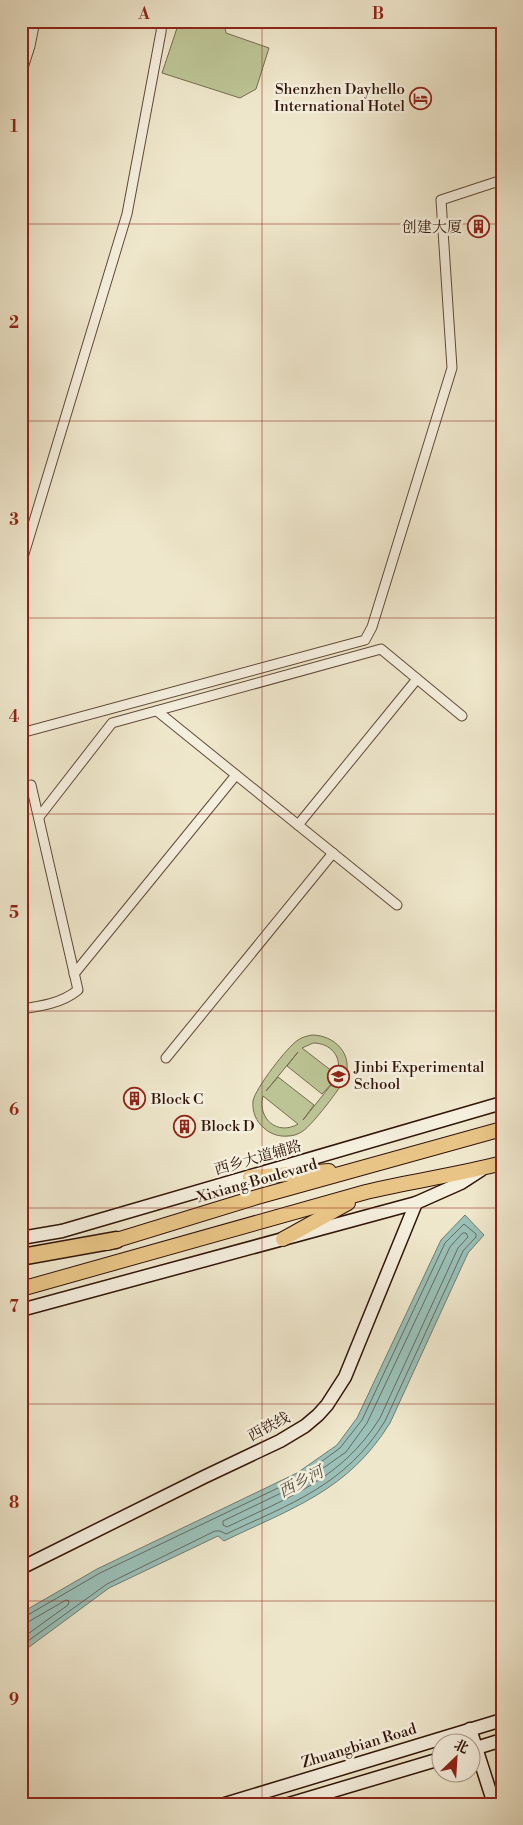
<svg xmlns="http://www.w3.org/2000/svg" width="523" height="1825" font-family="'Libre Bodoni','Noto Serif SC',serif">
<rect width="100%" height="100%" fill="#efe7cc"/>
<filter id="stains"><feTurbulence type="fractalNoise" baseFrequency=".004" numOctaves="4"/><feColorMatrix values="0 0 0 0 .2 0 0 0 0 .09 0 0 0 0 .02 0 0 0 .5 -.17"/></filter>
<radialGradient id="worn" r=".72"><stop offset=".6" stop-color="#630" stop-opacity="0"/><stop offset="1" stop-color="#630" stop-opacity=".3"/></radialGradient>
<g fill="#bcc495" stroke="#766c4e" fill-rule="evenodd">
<path d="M 198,21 L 224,21 L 226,33 L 269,48 L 256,89 L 240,98 L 162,73 L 178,25 Z"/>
<path d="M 312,1035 C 334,1035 354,1054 345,1078 C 341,1088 312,1125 303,1131 C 299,1134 293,1136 288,1136 C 280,1137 270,1134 264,1128 C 256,1122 252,1111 253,1101 C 255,1089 287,1047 298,1040 C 302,1037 307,1036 312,1035 ZM 313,1043 C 331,1043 343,1057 337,1075 L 302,1048 ZM 298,1052 L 287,1066 L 322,1094 L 335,1080 L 303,1120 L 314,1105 L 278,1077 L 266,1091 ZM 263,1096 L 298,1124 C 278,1136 257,1119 263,1096 Z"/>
</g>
<path fill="#9ac0b8" stroke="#707c72" d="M 465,1215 L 484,1235 L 468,1253 L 390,1423 C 348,1491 292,1508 224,1541 L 218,1536 L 109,1588 L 21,1653 L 21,1613 L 97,1569 L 297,1473 L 337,1445 L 357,1418 L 441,1240 Z"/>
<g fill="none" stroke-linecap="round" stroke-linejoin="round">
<g stroke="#666a60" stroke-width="1">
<path d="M 463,1233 L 466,1233 L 468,1237 L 458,1248 L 380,1418 C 342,1479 289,1497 227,1527 L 223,1525 L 223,1521 L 302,1483 L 346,1452 L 367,1423 L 450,1247 Z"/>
<path d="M 21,1617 L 26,1616 L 100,1573 L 299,1478 L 340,1448 L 362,1420 L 445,1243 L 464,1224 L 476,1234 L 476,1237 L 463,1251 L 385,1421 C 346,1485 290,1504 226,1534 L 220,1531 L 215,1531 L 107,1584 L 21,1646"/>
<path d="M 21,1623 L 28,1622 L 66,1600 L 69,1601 L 68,1605 L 21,1639"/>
</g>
<defs>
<g id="street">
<path d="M 21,74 L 30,46 L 35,21"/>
<path d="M 21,564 L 127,214 L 161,32 L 162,21"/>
<path d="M 157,711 L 397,905"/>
<path d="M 21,733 L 365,640 L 372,627 L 452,368 L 441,200 L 502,180"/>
<path d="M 39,817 L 112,723 L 381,649 L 462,716"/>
<path d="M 298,825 L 417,679"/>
<path d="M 74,974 L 236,775"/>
<path d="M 21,1009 C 42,1006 62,1003 78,990 L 31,785"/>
<path d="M 166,1058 L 333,853"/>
</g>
<g id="secondary">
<path d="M 21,24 L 36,21"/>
<path d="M 21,1238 L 62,1231 L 502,1103"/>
<path d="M 21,1310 L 416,1203 L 461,1183 L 481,1170"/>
<path d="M 21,1568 L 204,1477 L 280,1441 L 305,1426 L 318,1415 L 327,1405 L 345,1377 L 416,1203"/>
<path d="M 470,1729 L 494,1804"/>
<path d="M 470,1750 L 502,1740"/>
<path d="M 225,1804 L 502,1720"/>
<path d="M 289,1804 L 440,1759"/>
</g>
<g id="primary">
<path d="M 250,1177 L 329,1171"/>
<path d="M 283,1239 L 348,1203"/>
<path d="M 107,1243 L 257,1197 L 502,1129"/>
<path d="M 21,1289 L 366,1192 C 411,1181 457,1175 502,1163"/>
</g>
<path id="highway" d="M 21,1257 L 116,1240"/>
</defs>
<use href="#street" stroke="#604a39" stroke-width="11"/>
<use href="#secondary" stroke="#311508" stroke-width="15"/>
<use href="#primary" stroke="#311508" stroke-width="16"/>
<use href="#highway" stroke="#311508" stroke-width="19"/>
<use href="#street" stroke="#f5efde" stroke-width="9"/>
<use href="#secondary" stroke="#f5efde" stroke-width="12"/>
<use href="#primary" stroke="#e8c486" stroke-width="14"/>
<use href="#highway" stroke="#e8c486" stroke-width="16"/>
</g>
<path fill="none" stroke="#8f2418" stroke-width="1" stroke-opacity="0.55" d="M 262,21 L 262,1804M 21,224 L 502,224M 21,421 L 502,421M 21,618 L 502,618M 21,814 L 502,814M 21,1011 L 502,1011M 21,1208 L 502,1208M 21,1404 L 502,1404M 21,1601 L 502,1601"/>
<defs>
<symbol id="hotel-ring" viewBox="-11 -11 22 22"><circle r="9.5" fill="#f5efde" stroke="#8f2418" stroke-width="1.5"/><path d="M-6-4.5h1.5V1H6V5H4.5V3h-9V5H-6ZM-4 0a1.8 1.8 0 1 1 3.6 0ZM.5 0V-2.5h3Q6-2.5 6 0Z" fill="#8f2418"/></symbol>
<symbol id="building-ring" viewBox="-11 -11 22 22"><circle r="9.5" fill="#f5efde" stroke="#8f2418" stroke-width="1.5"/><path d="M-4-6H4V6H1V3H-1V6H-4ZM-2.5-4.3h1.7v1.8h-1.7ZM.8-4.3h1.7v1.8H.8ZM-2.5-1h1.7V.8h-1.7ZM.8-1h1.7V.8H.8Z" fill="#8f2418"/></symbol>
<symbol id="school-ring" viewBox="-11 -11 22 22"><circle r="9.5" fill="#f5efde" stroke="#8f2418" stroke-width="1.5"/><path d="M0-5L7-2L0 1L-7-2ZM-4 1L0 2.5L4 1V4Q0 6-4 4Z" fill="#8f2418"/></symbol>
</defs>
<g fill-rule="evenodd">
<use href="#hotel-ring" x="408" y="86" width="25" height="25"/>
<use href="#building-ring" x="466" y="214" width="25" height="25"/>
<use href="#school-ring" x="326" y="1064" width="25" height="25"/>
<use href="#building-ring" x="122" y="1086" width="25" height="25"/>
<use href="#building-ring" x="172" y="1114" width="25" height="25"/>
</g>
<g text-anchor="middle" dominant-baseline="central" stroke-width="5" stroke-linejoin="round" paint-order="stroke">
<g font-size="15" fill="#311508" stroke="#f5efde" text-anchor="start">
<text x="405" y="89" text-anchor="end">Shenzhen Dayhello<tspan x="405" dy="17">International Hotel</tspan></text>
<text x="462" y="227" text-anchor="end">创建大厦</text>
<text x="354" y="1067">Jinbi Experimental<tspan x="354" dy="17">School</tspan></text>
<text x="151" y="1099">Block C</text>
<text x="201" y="1126">Block D</text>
</g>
<g font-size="15" fill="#311508" stroke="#f5efde">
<text transform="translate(258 1158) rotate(-16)">西乡大道辅路</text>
<text transform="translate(257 1181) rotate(-16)">Xixiang Boulevard</text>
<text transform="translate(269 1427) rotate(-28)">西铁线</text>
<text transform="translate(359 1746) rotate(-17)">Zhuangbian Road</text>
</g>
<g font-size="16" font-style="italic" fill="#565146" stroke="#f5efde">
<text transform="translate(301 1482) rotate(-28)">西乡河</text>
</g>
</g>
<rect width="523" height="1825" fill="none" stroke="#efe7cc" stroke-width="55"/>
<g transform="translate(456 1758) rotate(25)"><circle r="24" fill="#f5efde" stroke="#a79888"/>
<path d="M0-4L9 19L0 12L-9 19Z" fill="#8f2418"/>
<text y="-8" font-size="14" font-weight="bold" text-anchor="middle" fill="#311508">北</text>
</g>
<rect x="28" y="28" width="468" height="1770" fill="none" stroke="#8f2418" stroke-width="2"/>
<g font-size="16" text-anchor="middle" font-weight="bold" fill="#8f2418">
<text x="144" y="19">A</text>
<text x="378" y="19">B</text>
<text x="14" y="132">1</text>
<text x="14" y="328">2</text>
<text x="14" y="525">3</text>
<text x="14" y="722">4</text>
<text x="14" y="918">5</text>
<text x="14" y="1115">6</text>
<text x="14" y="1312">7</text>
<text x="14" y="1508">8</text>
<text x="14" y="1705">9</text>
</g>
<rect width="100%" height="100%" filter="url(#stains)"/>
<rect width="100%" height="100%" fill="url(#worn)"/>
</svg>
